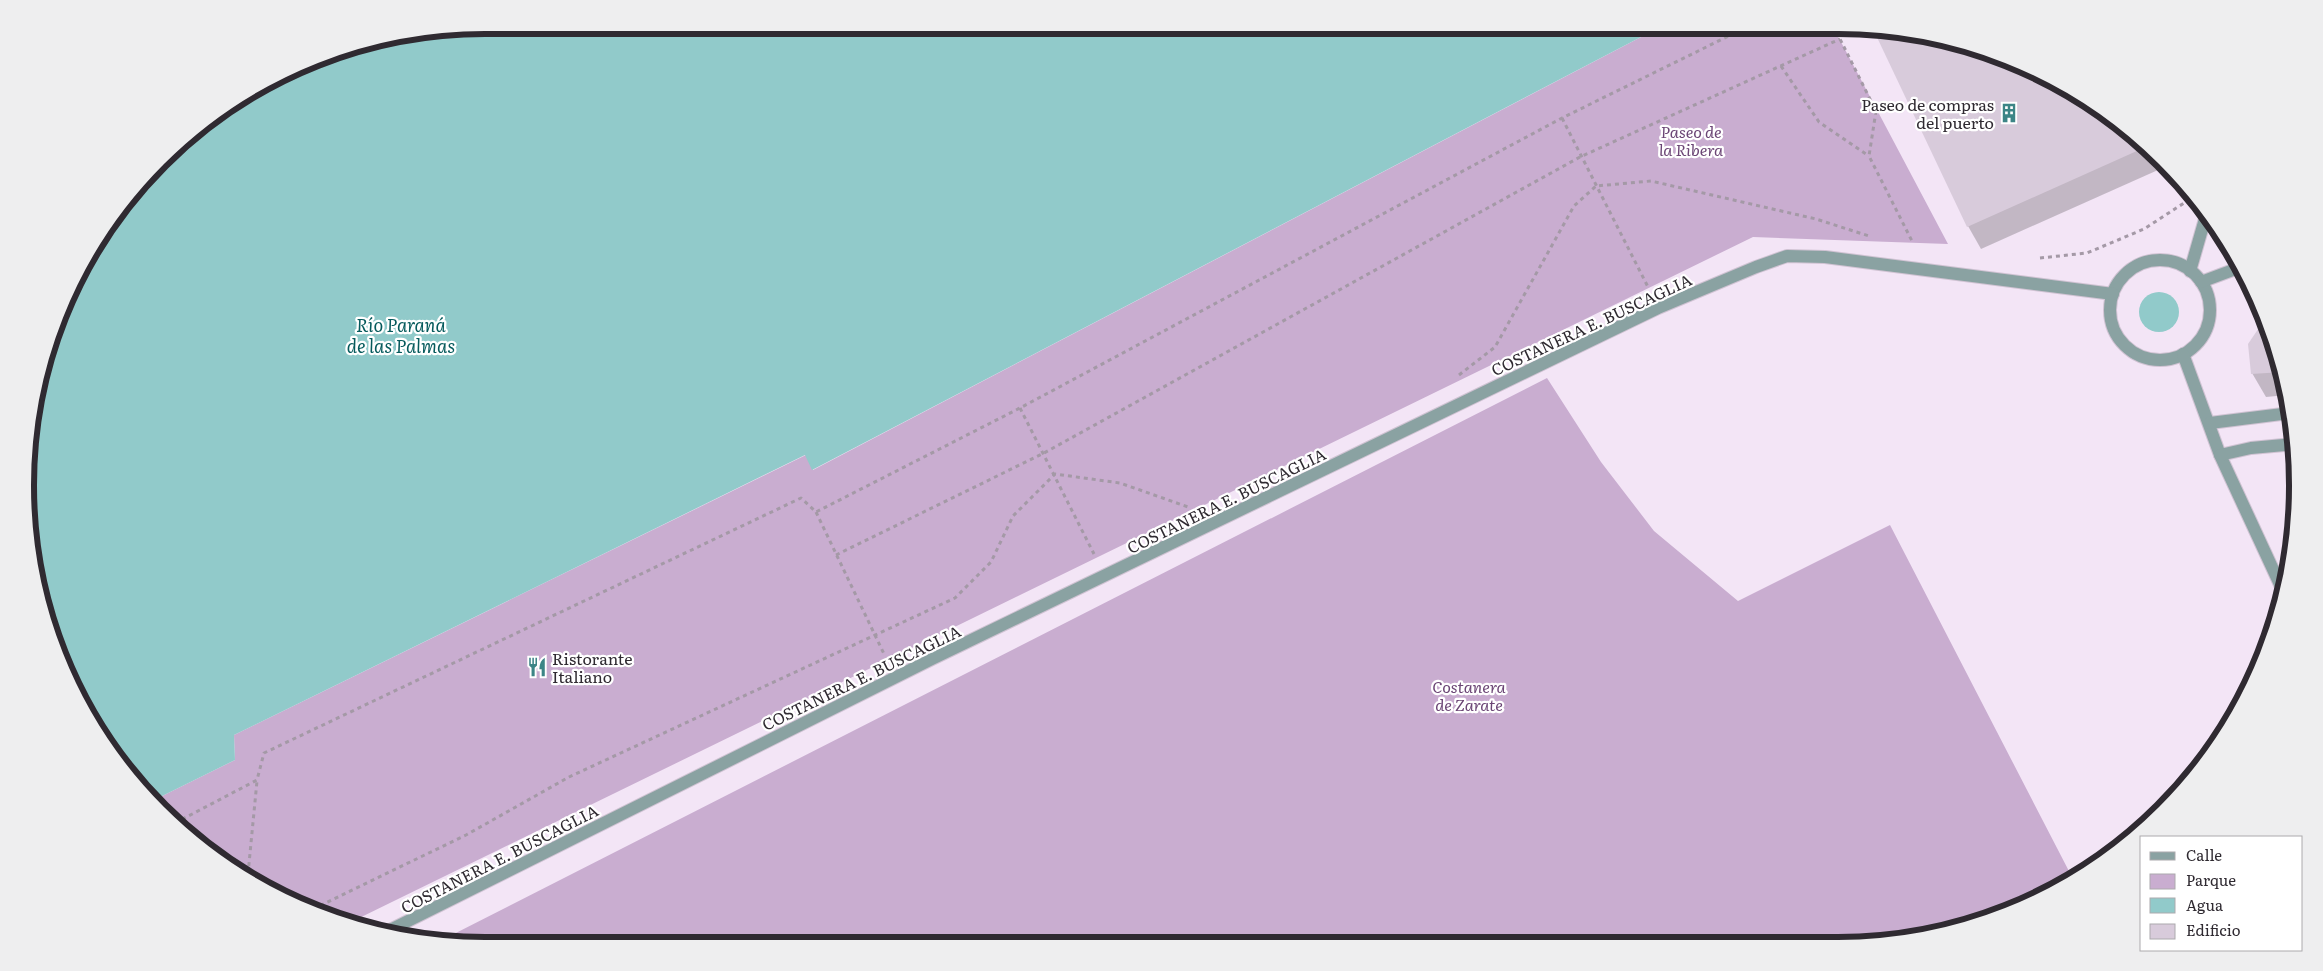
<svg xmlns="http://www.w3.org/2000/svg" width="2323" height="971" font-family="Literata,serif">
<rect width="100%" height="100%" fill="#f3e5f6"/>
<g fill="#c9add0">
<path d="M 1664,25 L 1832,25 L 1948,244 L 1753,237 L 349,923 L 337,921 L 205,851 L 152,801 L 235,760 L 234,735 L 806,455 L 813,470 Z"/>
<path d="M 1547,378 L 1601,462 L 1654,531 L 1738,601 L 1890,525 L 2072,877 L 2014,911 L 1898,942 L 486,946 L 444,939 Z"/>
</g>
<g fill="#91caca">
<path d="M 485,25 L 1664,25 L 812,470 L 805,455 L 234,735 L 235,760 L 152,801 L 139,789 L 87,716 L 34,575 L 25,485 L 34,396 L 87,256 L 182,139 L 256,87 L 337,50 Z"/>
<circle cx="2159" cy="312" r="20"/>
</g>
<g fill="#0003">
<path d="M 1876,31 L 1986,50 L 2068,87 L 2141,139 L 2167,166 L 1981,249 L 1968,226 Z"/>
<path d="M 2265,320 L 2282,367 L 2287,395 L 2266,397 L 2252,373 Z"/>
</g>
<g fill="#d8cbdb">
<path d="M 1874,31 L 1986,50 L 2068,87 L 2148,146 L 1967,227 Z"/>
<path d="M 2265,319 L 2283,372 L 2251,374 L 2248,344 Z"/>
</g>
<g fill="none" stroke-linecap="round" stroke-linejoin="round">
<defs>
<path id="lane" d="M 2190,271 L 2207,212"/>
<g id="street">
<circle cx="2160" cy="310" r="50"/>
<path d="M 2201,282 L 2241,267"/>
<path d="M 2183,354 L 2220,455 L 2283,591"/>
<path d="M 2210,423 L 2290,413"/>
<path d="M 2220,455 L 2251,448 L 2295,444"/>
<path d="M 390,930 L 932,659 L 1658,308 L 1756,267 L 1787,256 L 1825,257 L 2113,294"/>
</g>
</defs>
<use href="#lane" stroke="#d0c3d3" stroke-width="14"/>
<use href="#street" stroke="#d0c3d3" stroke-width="14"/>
<g stroke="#a499a6" stroke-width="3" stroke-dasharray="4 4" stroke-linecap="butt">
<path d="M 1833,25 L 1876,111 L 1869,156 L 1913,243"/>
<path d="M 1781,66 L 1819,122 L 1869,156"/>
<path d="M 1562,118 L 1648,287"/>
<path d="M 2040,258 L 2087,253 L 2144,229 L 2184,203"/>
<path d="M 1459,375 L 1495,347 L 1574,206 L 1596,186 L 1651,181 L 1816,219 L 1869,236"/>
<path d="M 1020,408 L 1094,554"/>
<path d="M 816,512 L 885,656"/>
<path d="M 836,555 L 1044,453 L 1580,157 L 1840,39"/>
<path d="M 175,823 L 257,780 L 264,753 L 801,498 L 816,512 L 1020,408 L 1562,118 L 1751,25"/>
<path d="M 248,874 L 257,781"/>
<path d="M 313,909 L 466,835 L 569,777 L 955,598 L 991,562 L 1013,516 L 1055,474 L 1120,483 L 1191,508"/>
</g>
<use href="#lane" stroke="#8aa2a2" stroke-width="12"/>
<use href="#street" stroke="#8aa2a2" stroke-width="12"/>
</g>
<defs>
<symbol id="building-bare" viewBox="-9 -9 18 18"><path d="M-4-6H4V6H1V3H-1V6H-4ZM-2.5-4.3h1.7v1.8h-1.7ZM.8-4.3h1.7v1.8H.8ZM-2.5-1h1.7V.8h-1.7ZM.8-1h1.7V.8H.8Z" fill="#3c8586" stroke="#fff" stroke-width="2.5" paint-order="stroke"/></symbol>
<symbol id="restaurant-bare" viewBox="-9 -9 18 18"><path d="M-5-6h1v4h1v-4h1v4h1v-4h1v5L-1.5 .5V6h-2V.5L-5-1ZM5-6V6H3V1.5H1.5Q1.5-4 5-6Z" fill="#3c8586" stroke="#fff" stroke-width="2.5" paint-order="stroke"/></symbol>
</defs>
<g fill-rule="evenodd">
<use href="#building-bare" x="1995" y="99" width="28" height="28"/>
<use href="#restaurant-bare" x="523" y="653" width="28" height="28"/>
</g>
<g text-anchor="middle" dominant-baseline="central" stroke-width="4.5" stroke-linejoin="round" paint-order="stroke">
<g font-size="16" fill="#2f2a31" stroke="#fff" text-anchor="end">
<text x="1994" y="104">Paseo de compras<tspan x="1994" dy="18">del puerto</tspan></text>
<text x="552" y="658" text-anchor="start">Ristorante<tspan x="552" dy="18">Italiano</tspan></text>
</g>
<g font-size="16" font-style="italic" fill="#6b4575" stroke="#fff">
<text x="1691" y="131">Paseo de<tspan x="1691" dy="18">la Ribera</tspan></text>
<text x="1469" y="686">Costanera<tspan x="1469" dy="18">de Zarate</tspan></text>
</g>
<g font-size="16" fill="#2f2a31" stroke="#fff">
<text transform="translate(1591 324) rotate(-25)">COSTANERA E. BUSCAGLIA</text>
<text transform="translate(1226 500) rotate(-26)">COSTANERA E. BUSCAGLIA</text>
<text transform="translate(861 677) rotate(-26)">COSTANERA E. BUSCAGLIA</text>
<text transform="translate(499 858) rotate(-27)">COSTANERA E. BUSCAGLIA</text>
</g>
<g font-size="18" font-style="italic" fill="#055a5c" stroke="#fff">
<text x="401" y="324">Río Paraná<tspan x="401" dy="21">de las Palmas</tspan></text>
</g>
</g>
<path d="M0 0H2323V971H0ZM485 34H1838A451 451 0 0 1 2289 485V486A451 451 0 0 1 1838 937H485A451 451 0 0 1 34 486V485A451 451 0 0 1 485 34Z" fill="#eeeeef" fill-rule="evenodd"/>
<path fill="none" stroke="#2f2a31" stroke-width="6" d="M485 34H1838A451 451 0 0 1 2289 485V486A451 451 0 0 1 1838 937H485A451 451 0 0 1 34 486V485A451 451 0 0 1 485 34Z"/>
<rect x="2140" y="836" width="162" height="115" fill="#ffffff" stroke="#acaaad"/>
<rect x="2150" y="852" width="25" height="8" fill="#8aa2a2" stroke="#acaaad"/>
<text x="2186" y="861" font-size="15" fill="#2f2a31">Calle</text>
<rect x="2150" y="874" width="25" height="15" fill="#c9add0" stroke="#acaaad"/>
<text x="2186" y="886" font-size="15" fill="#2f2a31">Parque</text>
<rect x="2150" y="898" width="25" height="15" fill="#91caca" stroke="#acaaad"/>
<text x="2186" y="911" font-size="15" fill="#2f2a31">Agua</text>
<rect x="2150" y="924" width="25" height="15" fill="#d8cbdb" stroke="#acaaad"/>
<text x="2186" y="936" font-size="15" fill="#2f2a31">Edificio</text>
</svg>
